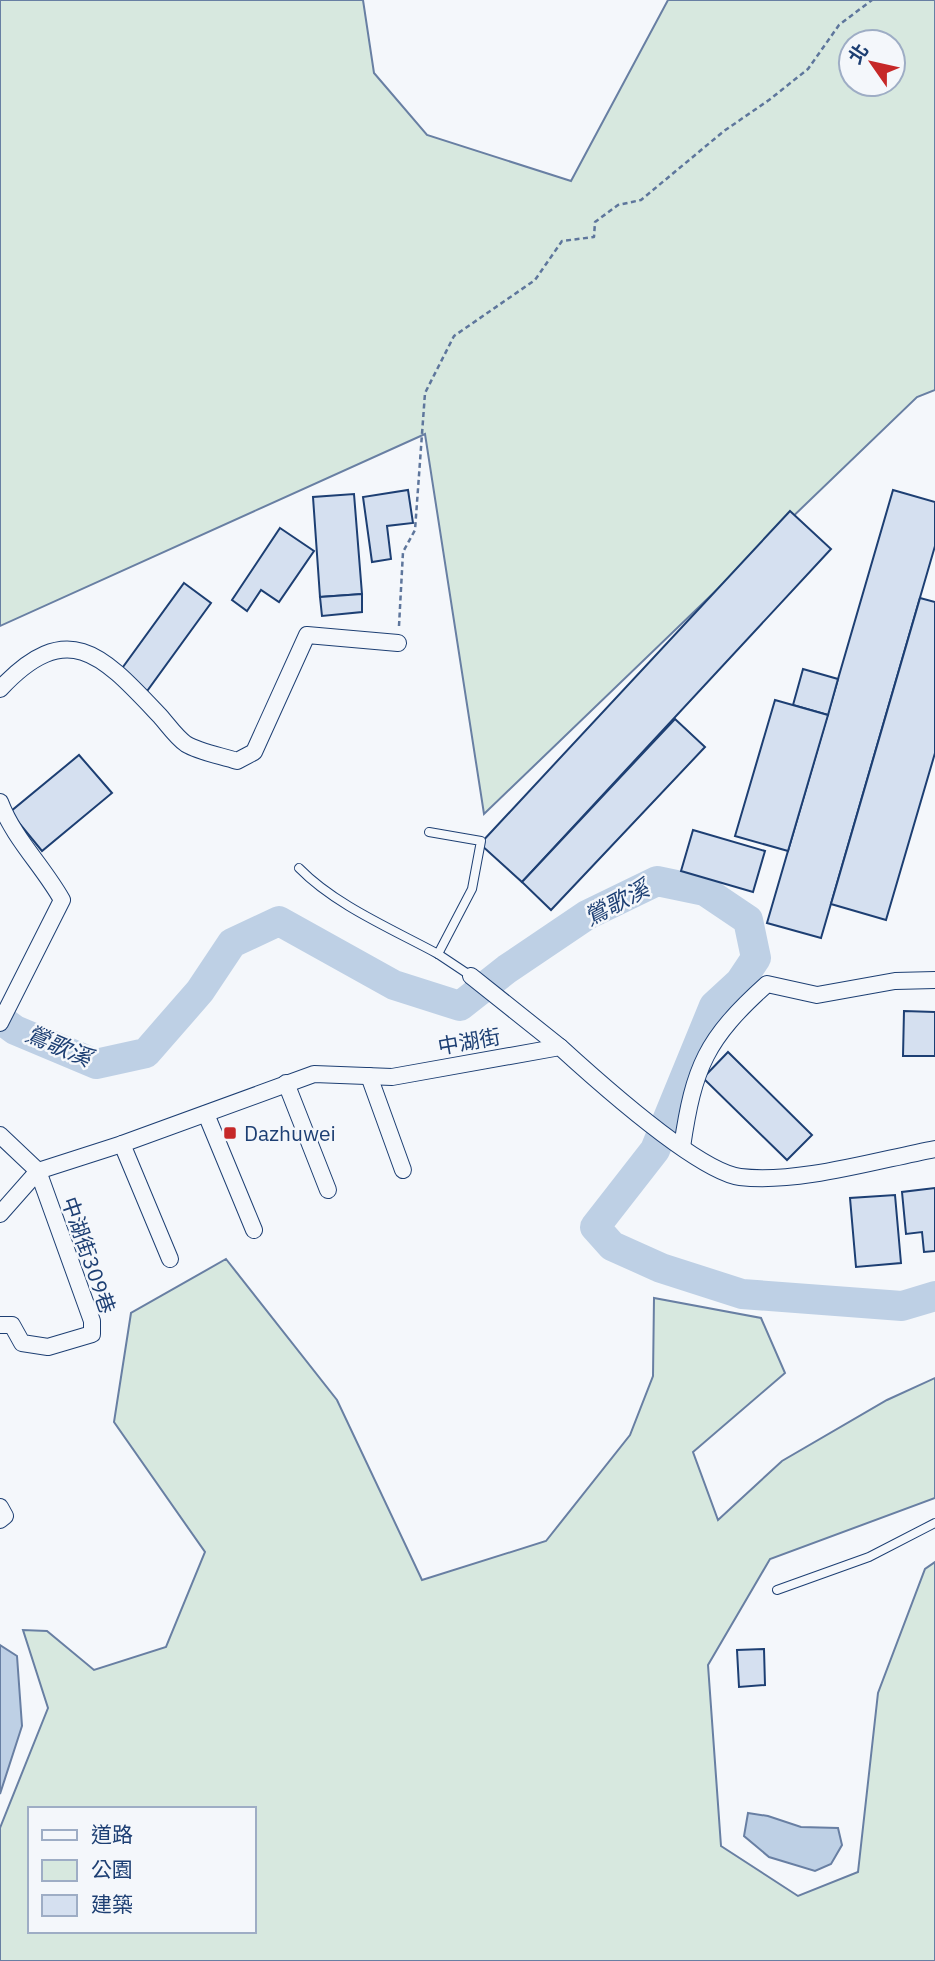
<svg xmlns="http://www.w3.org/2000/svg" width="935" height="1961" font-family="'IBM Plex Sans','Noto Sans TC',sans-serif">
<rect width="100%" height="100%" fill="#f4f7fb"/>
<g fill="#d7e8df" stroke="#687fa3" stroke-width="2" fill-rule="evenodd">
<path d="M 0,0 L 363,0 L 374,73 L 427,135 L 571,181 L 668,0 L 935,0 L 935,390 L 917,397 L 484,814 L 425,434 L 0,626 ZM 851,42 L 893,42 L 893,84 L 851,84 Z"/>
<path d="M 226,1259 L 337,1400 L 422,1580 L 546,1541 L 630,1435 L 653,1376 L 654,1298 L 761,1318 L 785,1373 L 693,1452 L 718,1520 L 782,1461 L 887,1400 L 935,1378 L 935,1498 L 770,1559 L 708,1665 L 721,1846 L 798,1896 L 858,1872 L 878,1693 L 925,1569 L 935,1562 L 935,1961 L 0,1961 L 0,1828 L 48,1708 L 23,1630 L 47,1631 L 94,1670 L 166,1647 L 205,1552 L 114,1422 L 131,1313 ZM 30,1809 L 254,1809 L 254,1931 L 30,1931 Z"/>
</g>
<g fill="#bed0e5" stroke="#687fa3" stroke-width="2">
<path d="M 0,1645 L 17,1656 L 22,1726 L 0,1794 Z"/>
<path d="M 748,1813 L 768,1816 L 801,1827 L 838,1828 L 842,1845 L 831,1864 L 815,1871 L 769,1857 L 744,1836 Z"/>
</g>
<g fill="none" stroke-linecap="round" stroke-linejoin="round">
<path stroke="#bed0e5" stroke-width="30" d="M 0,1019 L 15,1030 L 96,1064 L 146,1053 L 200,991 L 232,943 L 279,921 L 394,985 L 460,1006 L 507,969 L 587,915 L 657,881 L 705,891 L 748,920 L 756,958 L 740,982 L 714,1006 L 655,1150 L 595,1227 L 612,1246 L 661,1268 L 742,1294 L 902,1306 L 935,1296"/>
</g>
<g fill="#d5e0f0" stroke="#1d3f73" stroke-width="2">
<path d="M 408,490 L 413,523 L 387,526 L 391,559 L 372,562 L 363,497 Z"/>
<path d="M 893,490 L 935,502 L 935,546 L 821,938 L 767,923 Z"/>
<path d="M 354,494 L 362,594 L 320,597 L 313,497 Z"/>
<path d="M 790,511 L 831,549 L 522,882 L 480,844 Z"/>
<path d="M 280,528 L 314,551 L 279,602 L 261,590 L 247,611 L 232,600 Z"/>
<path d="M 184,583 L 211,603 L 142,698 L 115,678 Z"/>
<path d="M 362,594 L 362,612 L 322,616 L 320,597 Z"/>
<path d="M 920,598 L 935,602 L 935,753 L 886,920 L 831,904 Z"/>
<path d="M 803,669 L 838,679 L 828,715 L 793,705 Z"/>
<path d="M 775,700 L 828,715 L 788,851 L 735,836 Z"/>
<path d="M 675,719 L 705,747 L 551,910 L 522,882 Z"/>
<path d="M 79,755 L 112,793 L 42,851 L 10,812 Z"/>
<path d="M 693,830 L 765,851 L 753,892 L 681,871 Z"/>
<path d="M 904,1011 L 935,1012 L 935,1056 L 903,1056 Z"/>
<path d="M 728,1052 L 812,1135 L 787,1160 L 703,1078 Z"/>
<path d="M 935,1188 L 935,1251 L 924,1252 L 922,1232 L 906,1234 L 902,1192 Z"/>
<path d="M 895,1195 L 901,1263 L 856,1267 L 850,1198 Z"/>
<path d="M 764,1649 L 765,1685 L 739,1687 L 737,1650 Z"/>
</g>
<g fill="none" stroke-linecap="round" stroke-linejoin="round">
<defs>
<g id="service">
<path d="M 299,868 C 335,905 392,929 438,954 L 472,889 L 481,841 L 429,832"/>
<path d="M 438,954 L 471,976"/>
<path d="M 777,1590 L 869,1557 L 935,1523"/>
</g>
<g id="minor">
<path d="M 0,689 C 69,615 104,657 160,716 C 168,725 176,737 186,744 C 199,752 222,756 237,761 L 254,752 L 307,635 L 398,643"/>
<path d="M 0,802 C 14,839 43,866 62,900 L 0,1023"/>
<path d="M 471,976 L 560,1047"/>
<path d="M 369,1076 L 403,1170"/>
<path d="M 286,1083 L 328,1190"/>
<path d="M 206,1114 L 254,1230"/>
<path d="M 0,1135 L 38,1171 L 92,1321 L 92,1334 L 48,1347 L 22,1343 L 12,1325 L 0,1325"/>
<path d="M 122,1144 L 170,1259"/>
<path d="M 682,1147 C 694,1066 706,1039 767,984 L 817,995 L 895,981 L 935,980"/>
<path d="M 0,1214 L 38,1171 L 122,1144 L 314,1074 L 392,1077 L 560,1047 C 594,1078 697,1171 740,1177 C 798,1184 877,1160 935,1149"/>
<path d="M 0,1507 L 5,1516 L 0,1520"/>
</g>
</defs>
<use href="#service" stroke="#1d3f73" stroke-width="10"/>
<use href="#minor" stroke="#1d3f73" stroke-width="18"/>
<path stroke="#5e769c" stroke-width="2.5" stroke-dasharray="5 3.5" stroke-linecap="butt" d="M 399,626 L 403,552 L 415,530 L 425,393 L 454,336 L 535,280 L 562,241 L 594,237 L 595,222 L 618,205 L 641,200 L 724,131 L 769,100 L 808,69 L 839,25 L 872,0"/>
<use href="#service" stroke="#f4f7fb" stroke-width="8"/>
<use href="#minor" stroke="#f4f7fb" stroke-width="16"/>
</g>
<rect fill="#c62828" stroke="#f4f7fb" stroke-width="2.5" x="223" y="1126" width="14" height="14" rx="3.5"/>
<g text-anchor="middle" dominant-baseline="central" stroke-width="5" stroke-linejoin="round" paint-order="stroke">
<g font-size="21" fill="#1d3f73" stroke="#f4f7fb">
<text transform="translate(469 1041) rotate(-10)">中湖街</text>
<text transform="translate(89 1255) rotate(71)">中湖街309巷</text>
</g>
<g font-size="21" fill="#1d3f73" stroke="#f4f7fb" text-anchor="start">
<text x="244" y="1133">Dazhuwei</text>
</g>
<g font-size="23" font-style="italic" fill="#1d3f73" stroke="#f4f7fb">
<text transform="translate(616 902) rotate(-28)">鶯歌溪</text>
<text transform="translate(59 1045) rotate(23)">鶯歌溪</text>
</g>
</g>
<rect x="28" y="1807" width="228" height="126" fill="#f4f7fb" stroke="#9eadc5" stroke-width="2"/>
<rect x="42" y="1830" width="35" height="10" fill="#f4f7fb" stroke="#9eadc5" stroke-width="2"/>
<text x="91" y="1842" font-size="21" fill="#1d3f73">道路</text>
<rect x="42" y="1860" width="35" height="21" fill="#d7e8df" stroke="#9eadc5" stroke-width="2"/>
<text x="91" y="1877" font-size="21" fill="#1d3f73">公園</text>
<rect x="42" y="1895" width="35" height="21" fill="#d5e0f0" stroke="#9eadc5" stroke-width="2"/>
<text x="91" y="1912" font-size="21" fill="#1d3f73">建築</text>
<g transform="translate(872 63) rotate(304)"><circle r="33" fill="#f4f7fb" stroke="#9eadc5" stroke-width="2"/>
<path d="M0-5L12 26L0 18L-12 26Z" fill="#c62828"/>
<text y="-10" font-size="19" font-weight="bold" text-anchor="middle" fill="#1d3f73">北</text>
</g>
</svg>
